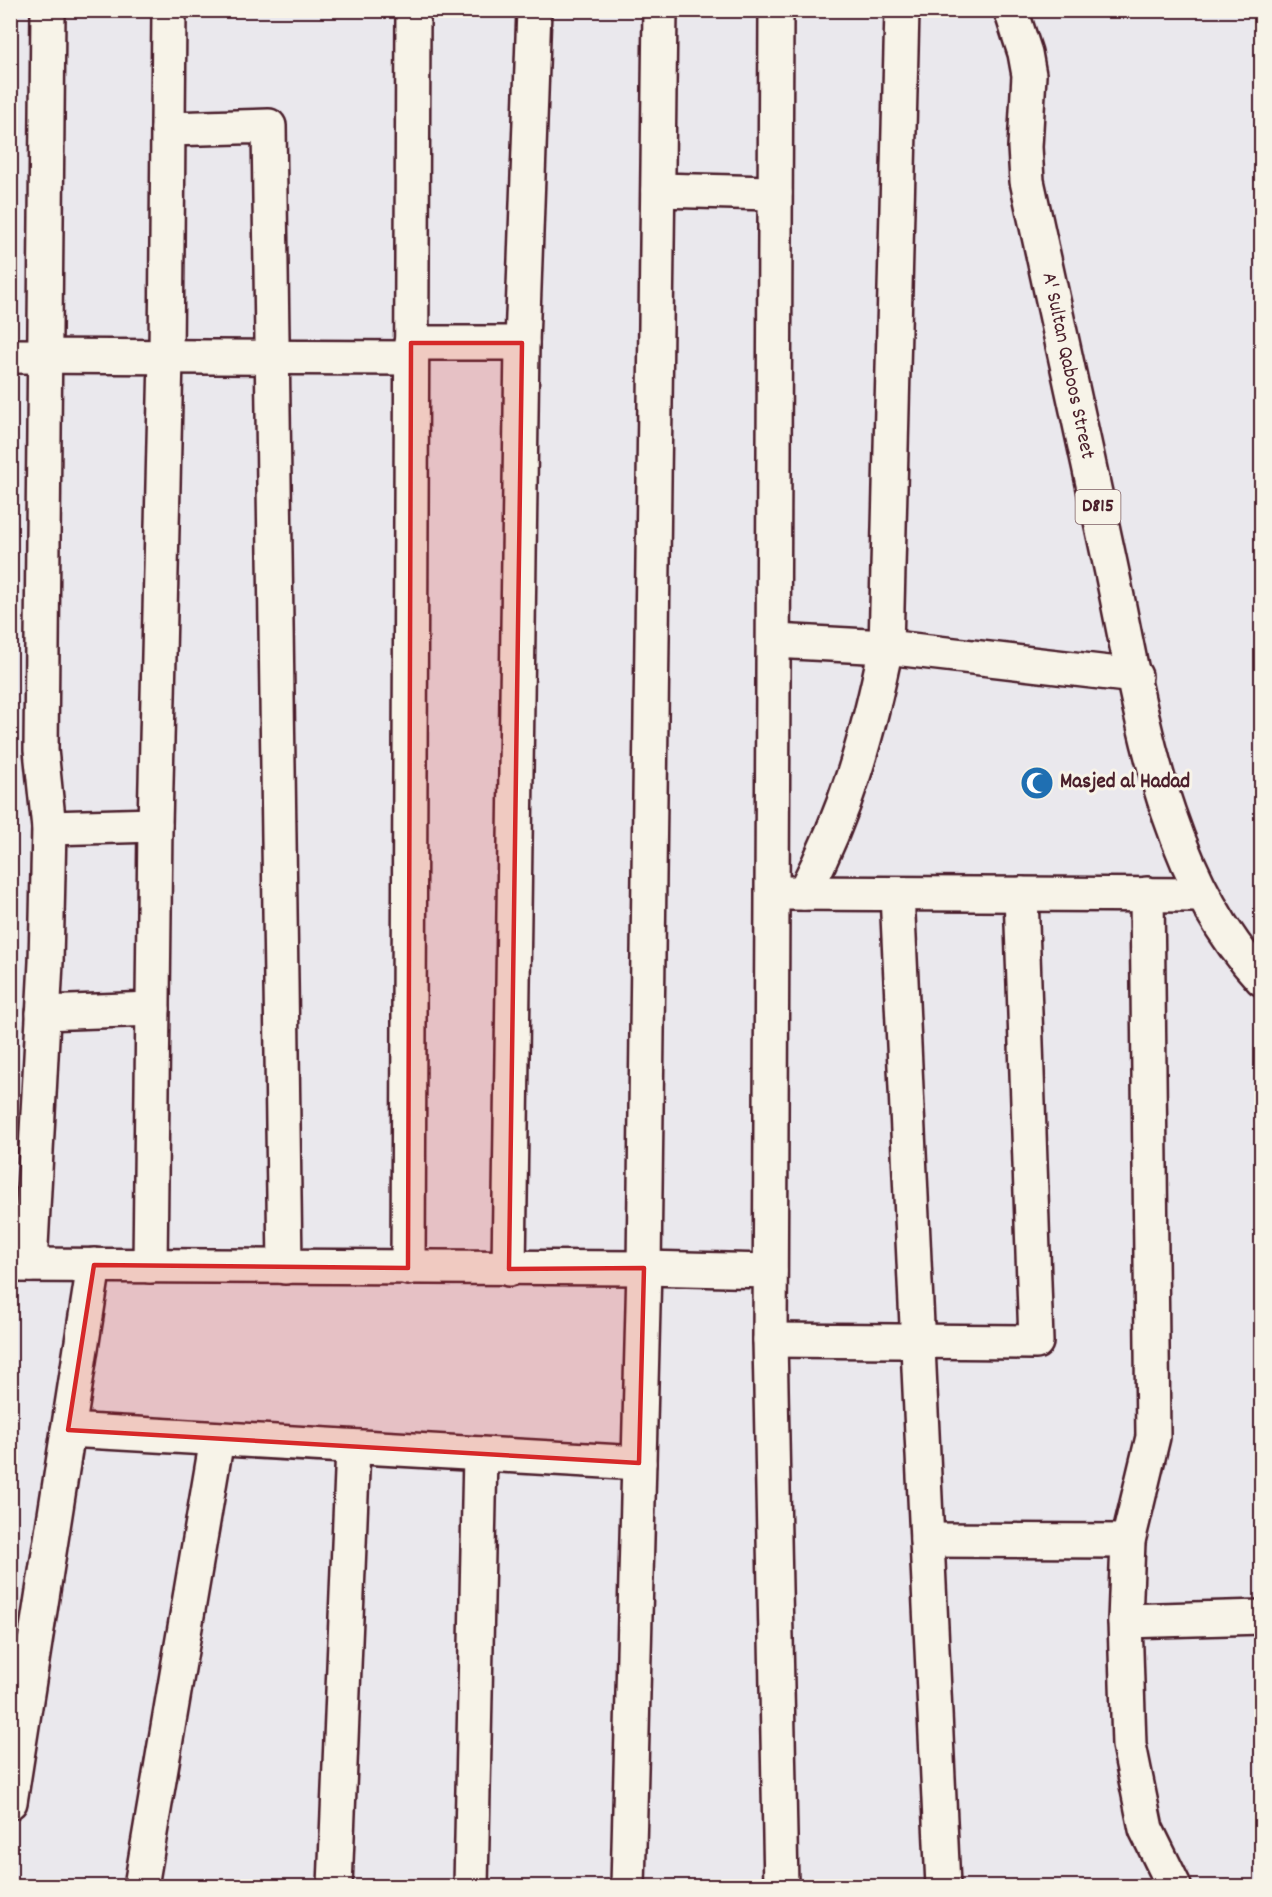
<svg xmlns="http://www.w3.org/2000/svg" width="1272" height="1897" font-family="Dekko,sans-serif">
<rect width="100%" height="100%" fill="#eae8ed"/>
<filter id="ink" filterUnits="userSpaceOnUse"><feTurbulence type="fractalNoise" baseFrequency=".0167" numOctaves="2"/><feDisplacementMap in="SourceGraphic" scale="12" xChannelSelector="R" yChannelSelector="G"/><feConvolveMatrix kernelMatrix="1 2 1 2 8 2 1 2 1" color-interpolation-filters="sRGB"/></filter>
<g filter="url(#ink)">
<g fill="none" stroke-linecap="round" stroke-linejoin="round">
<defs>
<g id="minor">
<path d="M 776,10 L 770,1340 L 781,1886"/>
<path d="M 168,129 L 269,126 L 285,1267"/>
<path d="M 658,190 L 775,193"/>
<path d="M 411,343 L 522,343"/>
<path d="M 10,356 L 411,358"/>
<path d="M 775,641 L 886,647 L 1135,676"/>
<path d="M 49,828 L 155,825"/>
<path d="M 783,893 L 1202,895"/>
<path d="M 804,893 C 846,813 868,736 886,647 L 902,10"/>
<path d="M 897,894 L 943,1886"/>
<path d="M 1147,894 L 1153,1437 L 1128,1541 L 1125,1621 L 1129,1745 L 1146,1829 L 1174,1886"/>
<path d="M 43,1013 L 153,1009"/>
<path d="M 10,1265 L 644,1268 L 770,1271"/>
<path d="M 30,1265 L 46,962 L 49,828 L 41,750 L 48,10"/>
<path d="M 150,1266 L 155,825 L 166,357 L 169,10"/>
<path d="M 408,1268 L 413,10"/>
<path d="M 509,1269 L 522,343 L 534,10"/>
<path d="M 770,1340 L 1036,1342 L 1021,894"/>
<path d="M 68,1430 L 639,1463"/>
<path d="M 927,1540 L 1128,1541"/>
<path d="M 1125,1621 L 1262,1617"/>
<path d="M 10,1802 L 94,1265"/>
<path d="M 141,1886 L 217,1439"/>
<path d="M 335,1886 L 353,1447"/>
<path d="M 471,1886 L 480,1454"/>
<path d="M 628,1886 L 644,1268 L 660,10"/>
</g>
<path id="major" d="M 1011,10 L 1025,53 L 1029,75 L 1025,147 L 1027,181 C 1053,303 1081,426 1107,549 C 1139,694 1157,866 1262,979"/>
</defs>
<use href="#minor" stroke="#4a1f2b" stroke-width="38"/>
<use href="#major" stroke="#4a1f2b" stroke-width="38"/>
<use href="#minor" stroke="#f7f3e8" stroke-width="33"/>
<use href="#major" stroke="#f7f3e8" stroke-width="33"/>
</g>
</g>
<path fill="#d62828" fill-opacity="0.2" stroke="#d62828" stroke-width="4.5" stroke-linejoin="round" d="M 411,343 L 522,343 L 509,1269 L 644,1268 L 639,1463 L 68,1430 L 94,1265 L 408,1268 Z"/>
<defs>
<symbol id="mosque-disc" viewBox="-11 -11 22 22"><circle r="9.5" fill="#1f6fb2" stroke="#f7f3e8"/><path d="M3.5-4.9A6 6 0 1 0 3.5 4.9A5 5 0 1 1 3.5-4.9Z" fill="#fff"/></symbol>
</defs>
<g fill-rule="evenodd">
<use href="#mosque-disc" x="1018" y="764" width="38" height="38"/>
</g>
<g text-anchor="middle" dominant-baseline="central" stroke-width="6" stroke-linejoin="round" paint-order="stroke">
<rect fill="#f7f3e8" stroke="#7e5f64" stroke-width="1.5" x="1075.5" y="490" width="45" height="34" rx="4.5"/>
<g font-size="20" font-weight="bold" fill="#4a1f2b">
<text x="1098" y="507">D815</text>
</g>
<g font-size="21" fill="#4a1f2b" stroke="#f7f3e8">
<text transform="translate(1067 366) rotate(78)">A' Sultan Qaboos Street</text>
</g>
<g font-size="21" font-weight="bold" fill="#4a1f2b" stroke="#f7f3e8" text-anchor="start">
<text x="1060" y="783">Masjed al Hadad</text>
</g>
</g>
<rect width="1272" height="1897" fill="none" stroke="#f7f3e8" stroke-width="36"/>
<rect x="18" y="18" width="1236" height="1861" fill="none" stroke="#4a1f2b" stroke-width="2" filter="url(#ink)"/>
</svg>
